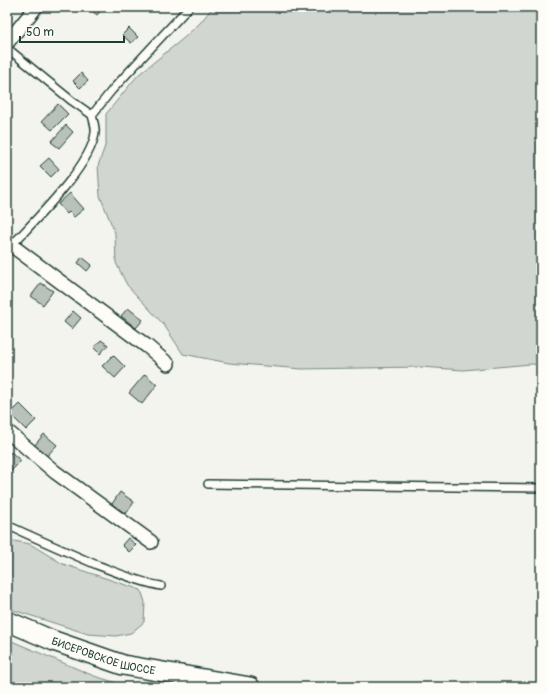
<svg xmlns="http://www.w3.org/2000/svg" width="548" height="694" font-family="Pangolin,sans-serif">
<rect width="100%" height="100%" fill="#f4f4ef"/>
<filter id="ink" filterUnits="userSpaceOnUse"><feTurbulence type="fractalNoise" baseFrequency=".025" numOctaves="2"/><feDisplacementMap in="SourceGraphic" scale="8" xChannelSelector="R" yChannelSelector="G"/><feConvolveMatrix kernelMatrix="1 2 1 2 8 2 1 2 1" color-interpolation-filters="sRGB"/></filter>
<g filter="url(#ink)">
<g fill="#d1d6d1" stroke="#788a82">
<path d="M 213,7 L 541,7 L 541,365 L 531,364 L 463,370 L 421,367 L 302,369 L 229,363 L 183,354 L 164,325 L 127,285 L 116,263 L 115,233 L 100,196 L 98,166 L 106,143 L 106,114 L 138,75 L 185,37 L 200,23 Z"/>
<path d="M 9,540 L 30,544 L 63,564 L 141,590 L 145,602 L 144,622 L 131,633 L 116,636 L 88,634 L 7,608 L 7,541 Z"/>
<path d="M 7,639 L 94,676 L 131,687 L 7,687 Z"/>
</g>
<g fill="#b9c1bb" stroke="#1f3d34">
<path d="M 94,7 L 104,7 L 97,15 L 91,10 Z"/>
<path d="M 129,28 L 138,37 L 131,43 L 122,35 Z"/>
<path d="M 81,73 L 88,81 L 80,88 L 73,81 Z"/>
<path d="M 7,84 L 11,88 L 7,92 Z"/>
<path d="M 58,104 L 68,114 L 52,130 L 42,121 Z"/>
<path d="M 66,125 L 73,132 L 59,148 L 51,142 Z"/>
<path d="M 49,158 L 59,169 L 51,177 L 40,166 Z"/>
<path d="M 70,193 L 84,209 L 74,217 L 69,212 L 67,214 L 58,204 Z"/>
<path d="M 82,257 L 92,265 L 87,271 L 78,263 Z"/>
<path d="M 41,283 L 53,291 L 43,305 L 31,296 Z"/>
<path d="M 128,308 L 143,320 L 136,328 L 121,316 Z"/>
<path d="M 73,311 L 81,318 L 72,329 L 64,322 Z"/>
<path d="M 101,340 L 108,345 L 100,354 L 94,348 Z"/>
<path d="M 113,355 L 125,367 L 115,378 L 102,366 Z"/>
<path d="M 145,374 L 157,385 L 142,404 L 129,393 Z"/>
<path d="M 20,404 L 36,420 L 26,430 L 10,414 Z"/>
<path d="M 44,434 L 57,445 L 46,457 L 34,446 Z"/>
<path d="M 11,452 L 21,461 L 11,471 L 7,467 L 7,457 Z"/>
<path d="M 120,492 L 134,502 L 126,514 L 112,504 Z"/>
<path d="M 128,538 L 136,545 L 129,552 L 122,545 Z"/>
</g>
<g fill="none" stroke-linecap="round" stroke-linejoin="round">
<defs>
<g id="service">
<path d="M 7,48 L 72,101 L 92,115 C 93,120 96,127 95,133 C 91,166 35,220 12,245"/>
<path d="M 92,115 L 112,90 L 189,7"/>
<path d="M 208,484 L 541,488"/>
<path d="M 7,525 C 37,539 67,552 97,565 C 118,573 139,582 161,586"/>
</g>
<g id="minor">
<path d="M 7,43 L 36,7"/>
<path d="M 7,242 L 148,347 L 168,364"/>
<path d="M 7,431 L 55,472 L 151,542"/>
</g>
<g id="secondary">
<path id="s1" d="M 7,621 L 54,641 L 123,665 L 250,687"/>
</g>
</defs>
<use href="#service" stroke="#1f3d34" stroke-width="10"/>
<use href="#minor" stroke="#1f3d34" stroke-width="16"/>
<use href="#secondary" stroke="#1f3d34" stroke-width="22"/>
<use href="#service" stroke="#fdfcf7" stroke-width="7"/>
<use href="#minor" stroke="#fdfcf7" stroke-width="13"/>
<use href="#secondary" stroke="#fdfcf7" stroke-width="19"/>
</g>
</g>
<g text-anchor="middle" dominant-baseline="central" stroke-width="4" stroke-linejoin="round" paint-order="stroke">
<g font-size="11" fill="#1f3d34" stroke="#fdfcf7">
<text stroke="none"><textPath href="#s1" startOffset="103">БИСЕРОВСКОЕ ШОССЕ</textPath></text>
</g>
</g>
<rect width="548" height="694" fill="none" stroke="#fdfcf7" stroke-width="24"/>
<rect x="12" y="12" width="524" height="670" fill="none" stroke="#1f3d34" stroke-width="1.5" filter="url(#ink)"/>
<path d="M20 36v6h104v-6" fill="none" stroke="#1f3d34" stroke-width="2"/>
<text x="26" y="36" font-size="12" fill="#1f3d34" stroke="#fdfcf7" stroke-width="3" paint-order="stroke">50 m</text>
</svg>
